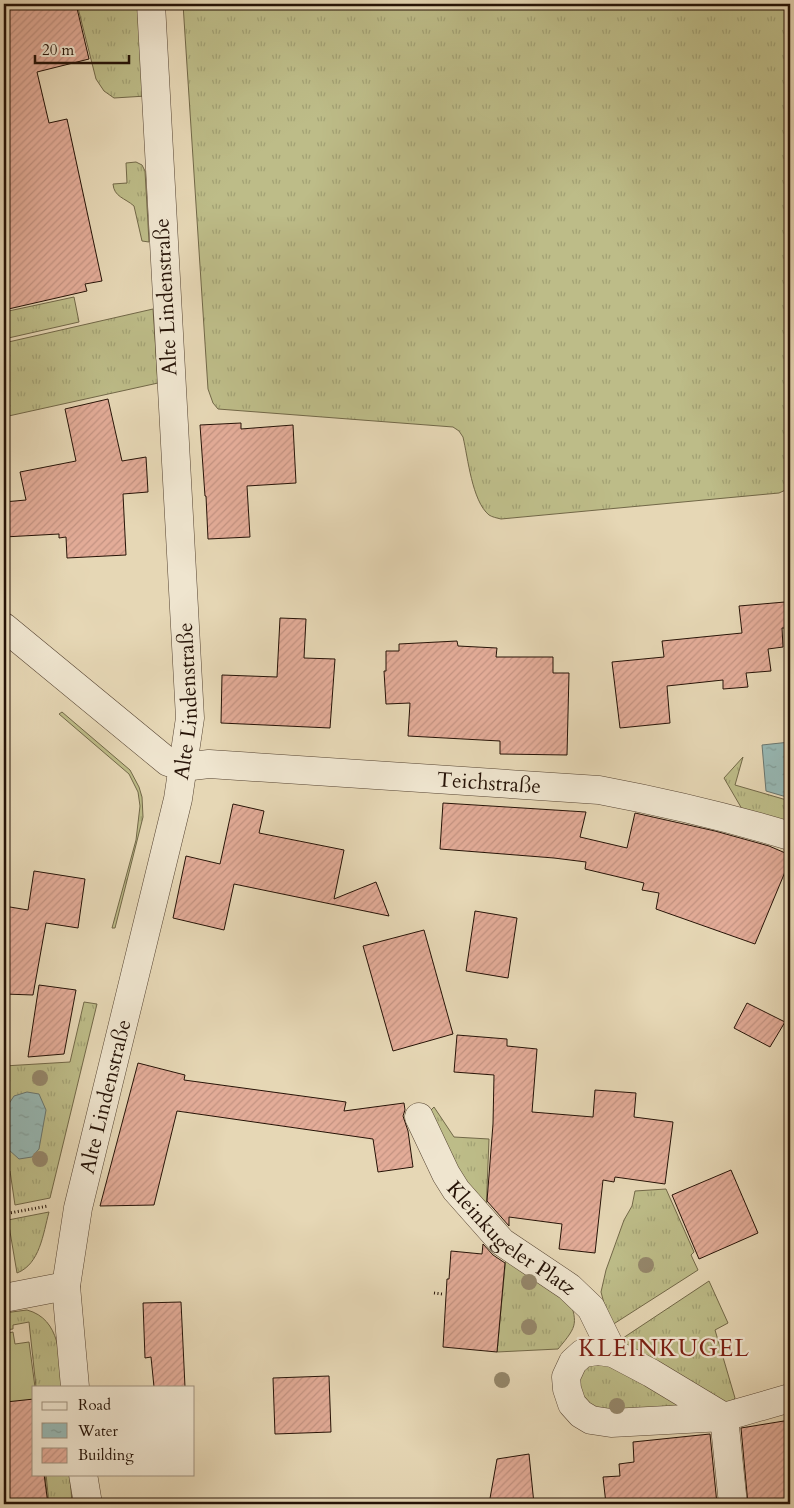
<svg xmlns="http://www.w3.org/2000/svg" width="794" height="1508" font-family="Cardo,serif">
<defs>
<pattern id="grass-tufts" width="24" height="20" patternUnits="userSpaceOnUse" patternTransform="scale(1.25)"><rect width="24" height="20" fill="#bdbc88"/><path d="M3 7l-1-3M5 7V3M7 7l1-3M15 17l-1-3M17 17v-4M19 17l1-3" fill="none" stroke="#a2a174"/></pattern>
<pattern id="water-ripples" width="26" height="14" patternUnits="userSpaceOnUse" patternTransform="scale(1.25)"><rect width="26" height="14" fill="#97b8b4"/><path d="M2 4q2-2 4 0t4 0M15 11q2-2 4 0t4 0" fill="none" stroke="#829d99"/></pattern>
<pattern id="building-hatch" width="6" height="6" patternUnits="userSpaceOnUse" patternTransform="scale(1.25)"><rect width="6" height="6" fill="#e3ac98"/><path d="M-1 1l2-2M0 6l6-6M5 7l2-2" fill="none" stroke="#c39382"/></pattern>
</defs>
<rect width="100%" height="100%" fill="#e6d7b5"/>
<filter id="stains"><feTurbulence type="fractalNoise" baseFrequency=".004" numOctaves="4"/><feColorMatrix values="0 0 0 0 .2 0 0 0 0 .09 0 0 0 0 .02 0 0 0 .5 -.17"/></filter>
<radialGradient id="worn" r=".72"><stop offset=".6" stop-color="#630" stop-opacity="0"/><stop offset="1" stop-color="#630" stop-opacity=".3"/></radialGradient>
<g fill="url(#grass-tufts)" stroke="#726848">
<path d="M 77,4 L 139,4 L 146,96 L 114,98 L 104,91 L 96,79 Z"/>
<path d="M 183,4 L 790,4 L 790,488 L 779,493 L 501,519 C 497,518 492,517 489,515 C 472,501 468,458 463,437 L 459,431 L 453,427 L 218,409 L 213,403 L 208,389 Z"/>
<path d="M 136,162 L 142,165 L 145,171 L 149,242 L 142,241 L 134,206 C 125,198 114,197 113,184 L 127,183 L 126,163 Z"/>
<path d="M 74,297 L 79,322 L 4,339 L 4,312 Z"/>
<path d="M 153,309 L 158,383 L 4,417 L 4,343 Z"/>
<path d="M 62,712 L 130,770 L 139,787 L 142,797 L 143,817 L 115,928 L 112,928 L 136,840 L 140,806 L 138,792 L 129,774 L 59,714 Z"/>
<path d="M 743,757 L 735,785 L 790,801 L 790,823 L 742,809 L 724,778 Z"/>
<path d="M 84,1002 L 97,1004 L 50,1198 L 15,1205 L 10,1171 L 4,1172 L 4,1066 L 70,1062 Z"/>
<path d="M 434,1107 L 454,1137 L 489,1139 L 486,1213 L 454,1171 L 426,1115 Z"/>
<path d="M 666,1189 L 694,1252 L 691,1255 L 698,1270 L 612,1325 L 609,1322 L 601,1292 L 606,1270 L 624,1220 L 632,1206 L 635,1191 Z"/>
<path d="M 49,1212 C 43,1234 40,1264 17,1273 L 8,1220 Z"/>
<path d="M 506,1256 L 568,1293 C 577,1324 579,1324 558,1349 L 497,1352 Z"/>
<path d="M 709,1281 L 728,1323 L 715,1330 L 735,1398 L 730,1404 L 713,1400 L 624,1347 L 620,1340 Z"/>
<path d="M 27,1310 C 61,1319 60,1358 62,1387 L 36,1387 L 29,1322 L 13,1325 L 13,1329 L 4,1330 L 4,1313 Z"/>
<path d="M 588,1364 L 613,1365 L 677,1404 L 676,1408 L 599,1414 L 575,1393 L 579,1369 Z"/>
<path d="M 46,1474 L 70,1474 L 72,1504 L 49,1504 Z"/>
</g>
<path fill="#bdbc88" stroke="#726848" d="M 13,1332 L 15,1344 L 29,1342 L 35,1387 L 34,1474 L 45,1474 L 48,1504 L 4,1504 L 4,1334 Z"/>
<g fill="url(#water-ripples)" stroke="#6a766f">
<path d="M 790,742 L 790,798 L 766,791 L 762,745 Z"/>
<path d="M 27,1092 L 39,1094 L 46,1110 L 39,1149 L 32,1157 L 19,1159 L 9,1150 L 7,1138 L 6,1108 L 14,1096 Z"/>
</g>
<g fill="url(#building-hatch)" stroke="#261307">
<path d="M 4,4 L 76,4 L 89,59 L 37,72 L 49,123 L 67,119 L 102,281 L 85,284 L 87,291 L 4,310 Z"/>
<path d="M 108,399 L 122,461 L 146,457 L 148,492 L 123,494 L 126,555 L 67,558 L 66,537 L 59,538 L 59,534 L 4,537 L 4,502 L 26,500 L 20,472 L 76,461 L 65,409 Z"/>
<path d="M 241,423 L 241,429 L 293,425 L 296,483 L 247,486 L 250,537 L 208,539 L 206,496 L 205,496 L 200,425 Z"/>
<path d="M 785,602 L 788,628 L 782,628 L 783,647 L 768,649 L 771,671 L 746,673 L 748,687 L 723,689 L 723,680 L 667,686 L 670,723 L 620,728 L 612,662 L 664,657 L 662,641 L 742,633 L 739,606 Z"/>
<path d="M 280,618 L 306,619 L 304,658 L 335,659 L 330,728 L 221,723 L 222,675 L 277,677 Z"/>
<path d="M 457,641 L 458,646 L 497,648 L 496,657 L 553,657 L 553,673 L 569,673 L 567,755 L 500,754 L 500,741 L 408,736 L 410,703 L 386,704 L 384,671 L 386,671 L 386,651 L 399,651 L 399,644 Z"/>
<path d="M 443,803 L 586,812 L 580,837 L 627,848 L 635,813 L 715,831 L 769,846 L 790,855 L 790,860 L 755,944 L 656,909 L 659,893 L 642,890 L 644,883 L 585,869 L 586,862 L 554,858 L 440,849 Z"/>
<path d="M 233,804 L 264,811 L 259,833 L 344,850 L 334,899 L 376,882 L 389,916 L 234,884 L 224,930 L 173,918 L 186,856 L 220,864 Z"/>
<path d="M 34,871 L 85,879 L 78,928 L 46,923 L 33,995 L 4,994 L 4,906 L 28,910 Z"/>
<path d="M 475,911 L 517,918 L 508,978 L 466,971 Z"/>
<path d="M 424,930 L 453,1034 L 393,1051 L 363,946 Z"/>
<path d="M 39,985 L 76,990 L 64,1054 L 28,1057 Z"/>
<path d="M 747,1003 L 785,1022 L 770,1047 L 734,1028 Z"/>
<path d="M 457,1035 L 507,1039 L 507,1046 L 537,1049 L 532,1112 L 593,1117 L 595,1090 L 636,1093 L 634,1117 L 673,1122 L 665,1184 L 615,1177 L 614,1182 L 603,1180 L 595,1253 L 559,1249 L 562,1224 L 509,1217 L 509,1226 L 487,1201 L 493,1124 L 494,1075 L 454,1072 Z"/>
<path d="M 138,1063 L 185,1075 L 184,1080 L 346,1102 L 344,1111 L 404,1103 L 405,1110 L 403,1116 L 408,1131 L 413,1167 L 378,1172 L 373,1139 L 177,1111 L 154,1205 L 100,1206 Z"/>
<path d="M 731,1170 L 758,1233 L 699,1259 L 672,1195 Z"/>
<path d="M 483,1244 L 493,1255 L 505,1263 L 497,1352 L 443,1347 L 447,1279 L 449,1279 L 451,1251 L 482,1254 Z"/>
<path d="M 181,1302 L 185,1387 L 154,1387 L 151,1357 L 145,1358 L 143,1303 Z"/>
<path d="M 329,1376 L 331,1432 L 275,1434 L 273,1378 Z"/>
<path d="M 34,1399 L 34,1474 L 44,1474 L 48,1504 L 8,1504 L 4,1464 L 4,1414 L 7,1414 L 6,1402 Z"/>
<path d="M 790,1420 L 790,1504 L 748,1504 L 741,1428 Z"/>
<path d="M 710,1434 L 717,1504 L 606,1504 L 603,1477 L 620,1476 L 619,1464 L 634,1462 L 633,1442 Z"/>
<path d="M 529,1454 L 534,1504 L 489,1504 L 497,1459 Z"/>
</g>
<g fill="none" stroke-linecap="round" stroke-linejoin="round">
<defs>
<g id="minor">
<path id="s1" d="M 4,627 L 168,762 L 183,767 L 209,764 L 599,790 C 663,802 727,817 790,836"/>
<path id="s2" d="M 419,1117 L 446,1174 L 456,1190 L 502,1242 L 569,1287 L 591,1308 L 613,1353"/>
<path d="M 4,1298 L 66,1286"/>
<path id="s3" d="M 75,1387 L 66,1286 L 78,1208 L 178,799 L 190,718 L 151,4"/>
<path d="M 724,1417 L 651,1373 L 613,1353 L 598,1351 L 583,1353 L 573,1362 L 566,1377 L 567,1389 L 572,1404 L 581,1414 L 591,1420 L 611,1423 L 724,1417 L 790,1398"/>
<path d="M 724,1417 L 733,1504"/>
<path d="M 83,1474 L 88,1504"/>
</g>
</defs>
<use href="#minor" stroke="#564432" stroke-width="29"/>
<g stroke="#261307" stroke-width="3" stroke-dasharray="1 2.5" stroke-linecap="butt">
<path d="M 4,1214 L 48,1206"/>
<path d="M 434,1293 L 442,1294"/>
</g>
<use href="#minor" stroke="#efe5cf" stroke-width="28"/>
</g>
<g fill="#95876b">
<circle cx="40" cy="1078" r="8"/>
<circle cx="40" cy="1159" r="8"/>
<circle cx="646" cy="1265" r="8"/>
<circle cx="529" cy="1282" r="8"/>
<circle cx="529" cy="1327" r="8"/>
<circle cx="502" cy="1380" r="8"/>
<circle cx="617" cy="1406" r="8"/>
</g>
<g text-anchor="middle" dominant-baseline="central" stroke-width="4.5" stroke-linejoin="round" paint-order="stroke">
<g font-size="21" fill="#261307" stroke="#efe5cf">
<text transform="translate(166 297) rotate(-93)">Alte Lindenstraße</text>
<text stroke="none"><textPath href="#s3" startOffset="700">Alte Lindenstraße</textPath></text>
<text stroke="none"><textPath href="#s1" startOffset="535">Teichstraße</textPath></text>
<text stroke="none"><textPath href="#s3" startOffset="295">Alte Lindenstraße</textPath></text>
<text stroke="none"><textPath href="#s2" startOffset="156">Kleinkugeler Platz</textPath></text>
</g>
<g font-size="24" letter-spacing="1" fill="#7a1f14" stroke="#efe5cf">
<text x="664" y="1348">KLEINKUGEL</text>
</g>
</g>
<rect width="794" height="1508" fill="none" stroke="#e6d7b5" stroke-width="20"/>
<rect x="5" y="5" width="784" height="1498" fill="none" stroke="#261307" stroke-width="2.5"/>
<rect x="10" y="10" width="774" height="1488" fill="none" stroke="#261307"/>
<rect x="32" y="1386" width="162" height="90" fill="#efe5cf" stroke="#9f917f"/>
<rect x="42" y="1402" width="25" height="8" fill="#efe5cf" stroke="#9f917f"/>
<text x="78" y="1410" font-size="15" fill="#261307">Road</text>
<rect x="42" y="1423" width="25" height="15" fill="url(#water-ripples)" stroke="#9f917f"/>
<text x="78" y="1436" font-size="15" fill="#261307">Water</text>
<rect x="42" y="1448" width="25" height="15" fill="url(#building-hatch)" stroke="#9f917f"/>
<text x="78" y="1460" font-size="15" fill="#261307">Building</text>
<path d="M35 55v8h94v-8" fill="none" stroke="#261307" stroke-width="2.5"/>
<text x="42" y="55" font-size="15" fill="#261307" stroke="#efe5cf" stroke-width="4" paint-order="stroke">20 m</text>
<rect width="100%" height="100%" filter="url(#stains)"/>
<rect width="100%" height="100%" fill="url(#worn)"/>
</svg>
